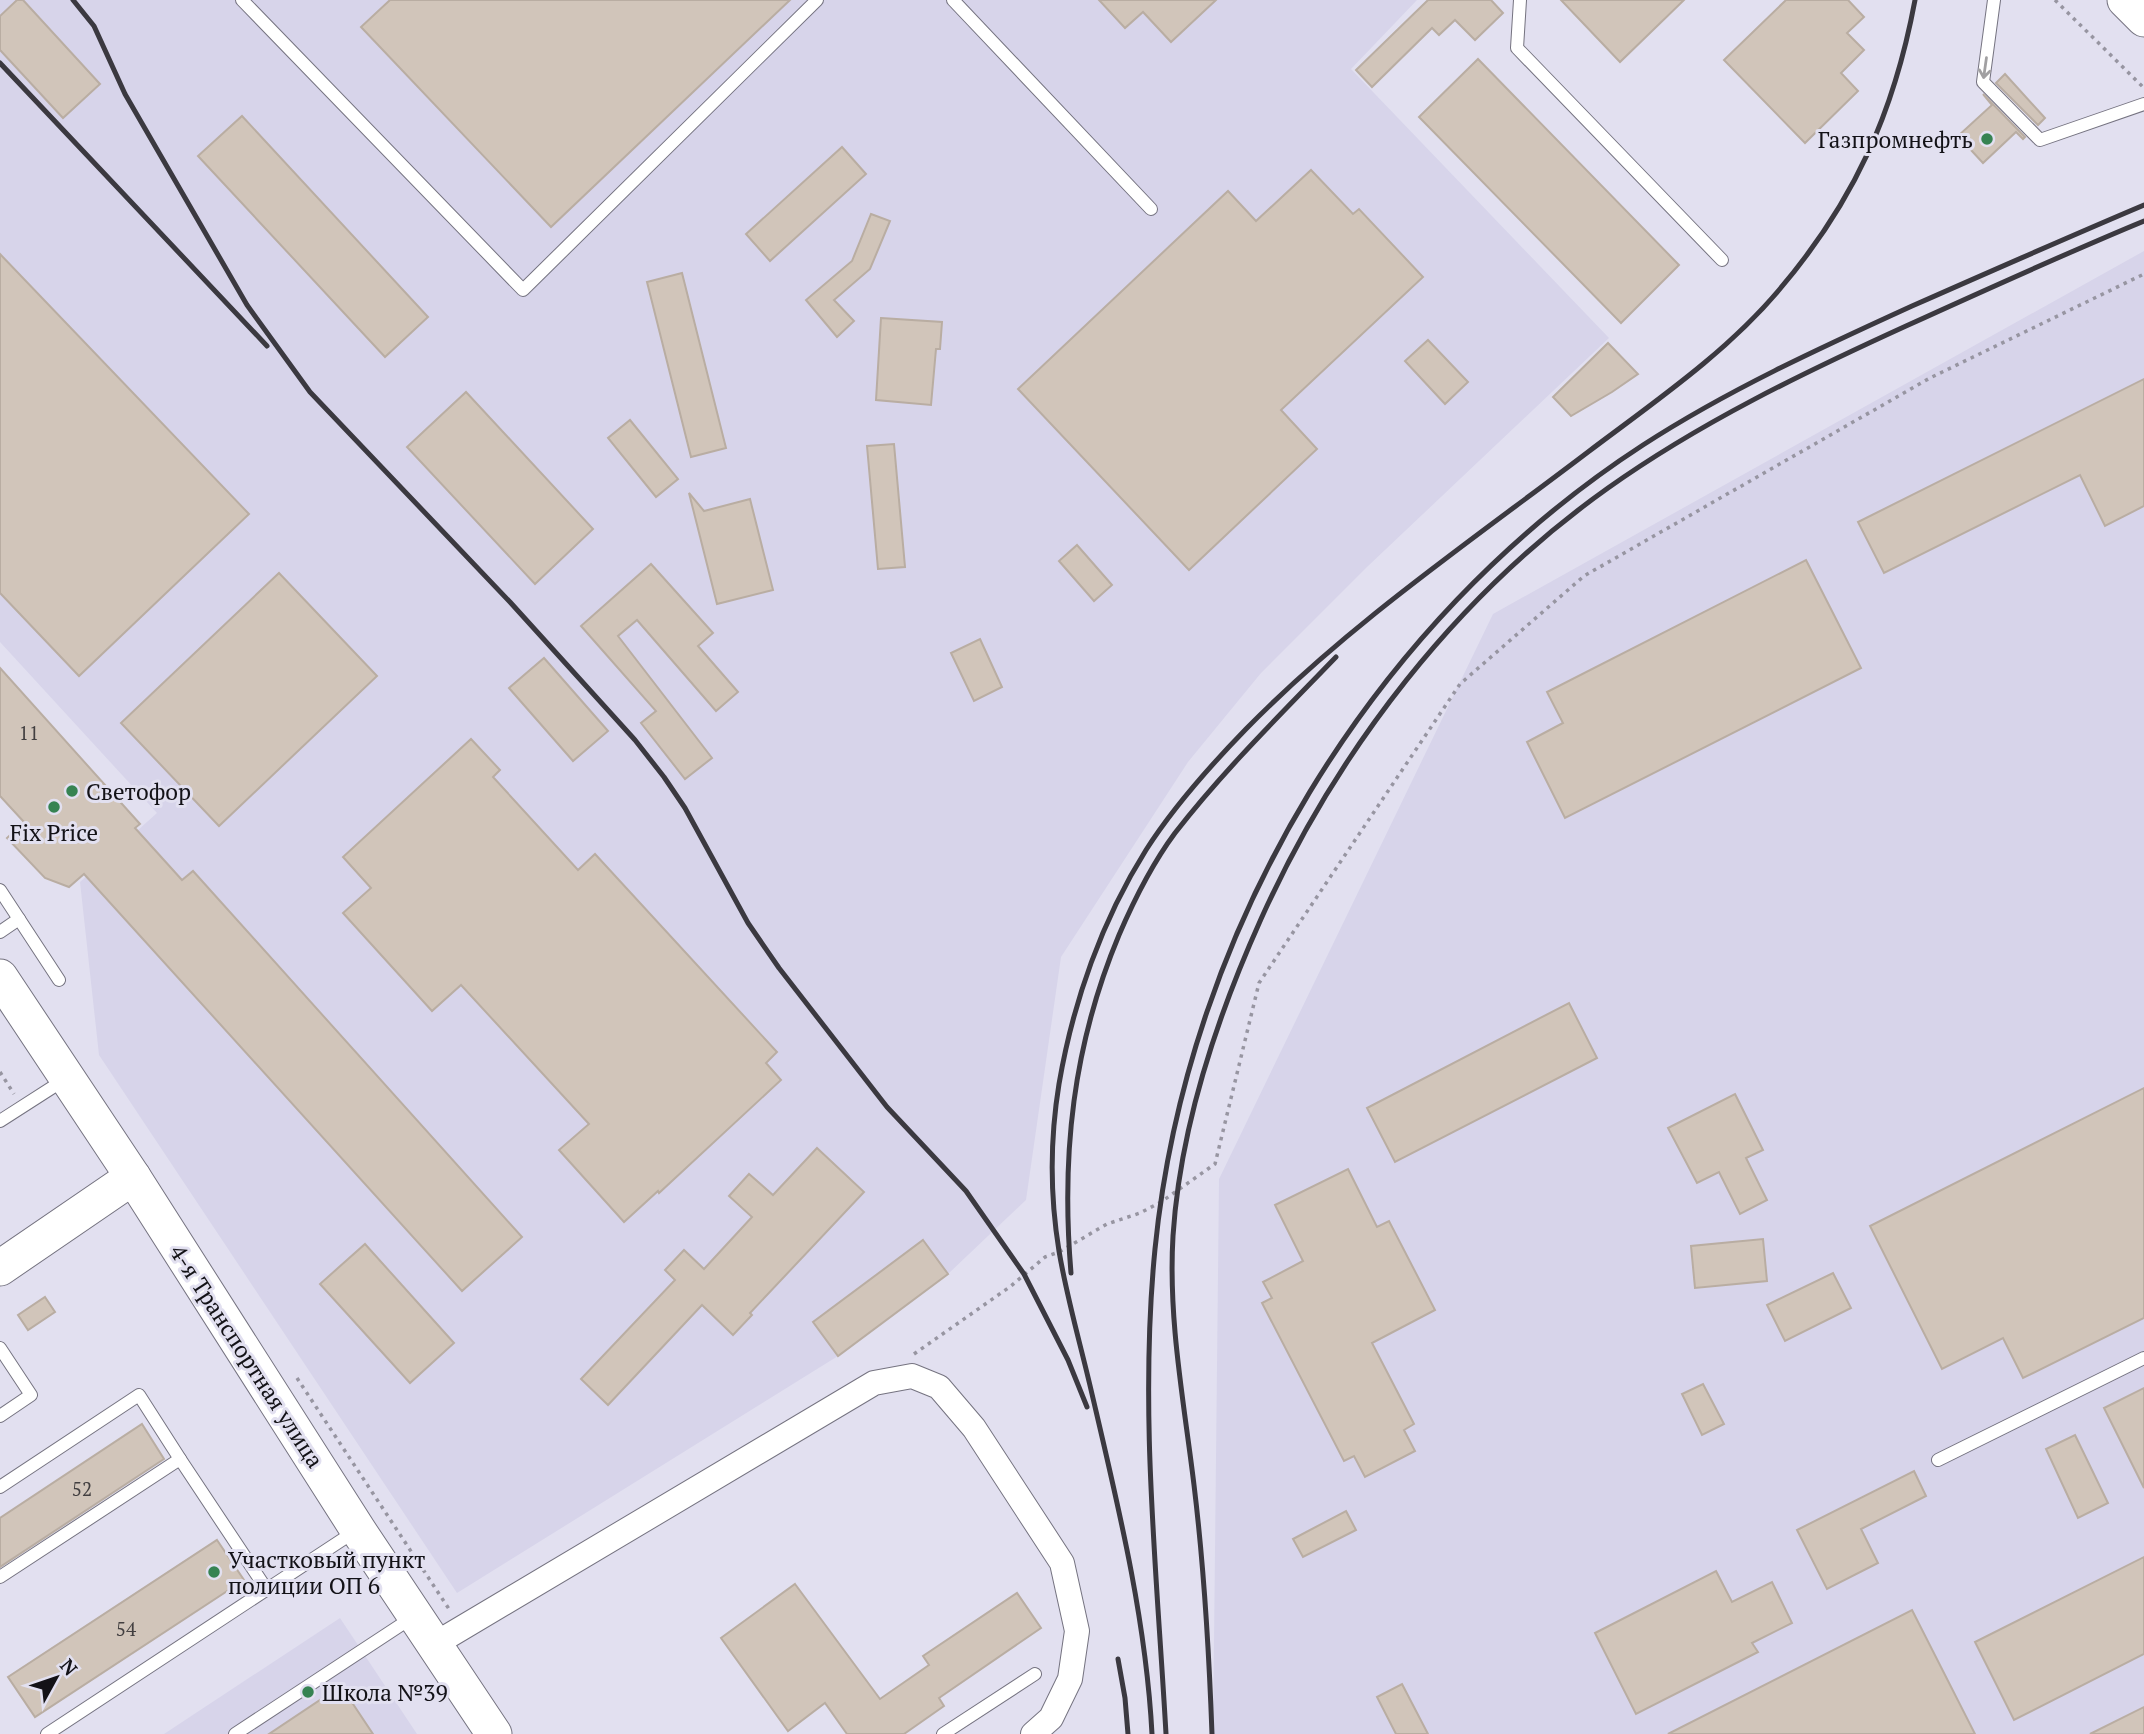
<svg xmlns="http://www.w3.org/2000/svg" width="2144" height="1734" font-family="'PT Serif',serif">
<rect width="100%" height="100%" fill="#e2e0f0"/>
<g fill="#d7d4ea">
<path d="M 0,0 L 1417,0 L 1351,69 L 1609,338 L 1367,567 L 1261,673 L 1188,762 L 1061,957 L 1026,1200 L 948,1274 L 838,1356 L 457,1593 L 99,1055 L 80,882 L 157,813 L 0,642 Z"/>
<path d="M 2144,251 L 2144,1734 L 1213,1734 L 1219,1179 L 1493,614 Z"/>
<path d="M 340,1618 L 417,1734 L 164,1734 Z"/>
</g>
<g fill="#d1c5ba" stroke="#b9ada2" stroke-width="2">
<path d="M 17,0 L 23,0 L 100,84 L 63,118 L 0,50 L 0,16 Z"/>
<path d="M 390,0 L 790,0 L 551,227 L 361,27 Z"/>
<path d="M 1099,0 L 1216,0 L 1171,42 L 1143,12 L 1125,28 Z"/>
<path d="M 1428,0 L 1491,0 L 1503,13 L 1475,40 L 1455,20 L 1439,35 L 1432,28 L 1372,87 L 1356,70 Z"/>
<path d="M 1561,0 L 1684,0 L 1620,62 Z"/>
<path d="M 1786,0 L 1848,0 L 1864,17 L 1847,33 L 1864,50 L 1841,73 L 1858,91 L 1805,143 L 1724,60 Z"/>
<path d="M 1478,59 L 1679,265 L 1621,323 L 1419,117 Z"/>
<path d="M 2005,74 L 2045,118 L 2038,125 L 1996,83 Z"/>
<path d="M 1983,94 L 2025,137 L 2023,139 L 2016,132 L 1983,163 L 1958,136 L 1992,105 Z"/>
<path d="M 242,116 L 428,317 L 385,357 L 198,156 Z"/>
<path d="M 842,147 L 866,174 L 770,261 L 746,234 Z"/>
<path d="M 1311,170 L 1353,214 L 1359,209 L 1423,277 L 1281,410 L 1317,449 L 1189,570 L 1018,389 L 1228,191 L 1256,221 Z"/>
<path d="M 871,214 L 890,221 L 870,269 L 834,300 L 854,321 L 837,337 L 806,300 L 852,261 Z"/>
<path d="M 0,254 L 249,514 L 79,676 L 0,593 Z"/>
<path d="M 682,273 L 726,448 L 691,457 L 647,282 Z"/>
<path d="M 881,318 L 942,322 L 940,349 L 936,349 L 931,405 L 876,400 Z"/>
<path d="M 1428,340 L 1468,382 L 1445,404 L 1405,361 Z"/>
<path d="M 1608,343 L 1638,374 L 1612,392 L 1571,416 L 1553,397 Z"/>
<path d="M 2144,379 L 2144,506 L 2105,526 L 2080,475 L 1884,573 L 1858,522 Z"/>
<path d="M 466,392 L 593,529 L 535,584 L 407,447 Z"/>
<path d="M 630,420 L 678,479 L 656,497 L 608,438 Z"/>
<path d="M 894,444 L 905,567 L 878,569 L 867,446 Z"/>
<path d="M 689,493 L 704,511 L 750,499 L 773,590 L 717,604 Z"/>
<path d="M 1077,545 L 1112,585 L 1094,601 L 1059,561 Z"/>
<path d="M 1806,560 L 1861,668 L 1565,818 L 1527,742 L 1563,723 L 1547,692 Z"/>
<path d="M 651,564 L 713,633 L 698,646 L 738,692 L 716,711 L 637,620 L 618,636 L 712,758 L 685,779 L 641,723 L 656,711 L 581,626 Z"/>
<path d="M 279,573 L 377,676 L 219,826 L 121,723 Z"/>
<path d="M 980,639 L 1002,687 L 974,701 L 951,653 Z"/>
<path d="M 544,658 L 608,731 L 573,761 L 509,688 Z"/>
<path d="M 0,668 L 140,824 L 135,828 L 182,880 L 193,871 L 522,1237 L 462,1291 L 84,874 L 69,887 L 45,878 L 7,838 L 24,822 L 0,796 Z"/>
<path d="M 471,739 L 500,770 L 493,777 L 578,870 L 595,854 L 777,1052 L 766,1063 L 781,1080 L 659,1193 L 658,1191 L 624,1222 L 559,1150 L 589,1124 L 461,985 L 432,1011 L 343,913 L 371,888 L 343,857 Z"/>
<path d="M 1569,1003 L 1597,1058 L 1395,1162 L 1367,1108 Z"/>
<path d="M 2144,1088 L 2144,1318 L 2023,1378 L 2003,1338 L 1942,1369 L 1870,1226 Z"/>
<path d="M 1735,1094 L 1763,1150 L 1746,1158 L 1767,1200 L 1740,1214 L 1719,1172 L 1697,1183 L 1668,1128 Z"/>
<path d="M 817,1148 L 864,1192 L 750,1313 L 752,1315 L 733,1335 L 702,1305 L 608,1405 L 581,1379 L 675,1280 L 665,1270 L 684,1250 L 704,1269 L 752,1217 L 729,1196 L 749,1174 L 773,1195 Z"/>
<path d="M 1348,1169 L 1377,1227 L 1389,1221 L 1435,1310 L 1372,1343 L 1414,1424 L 1404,1430 L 1415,1451 L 1365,1477 L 1354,1456 L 1344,1461 L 1262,1303 L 1272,1298 L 1263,1282 L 1303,1261 L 1275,1205 Z"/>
<path d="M 1763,1239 L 1767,1281 L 1695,1288 L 1691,1246 Z"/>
<path d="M 923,1240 L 948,1274 L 838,1356 L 813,1322 Z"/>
<path d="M 365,1244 L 454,1343 L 410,1383 L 320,1284 Z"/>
<path d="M 1833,1273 L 1851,1308 L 1785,1341 L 1767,1305 Z"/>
<path d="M 45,1297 L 55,1312 L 28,1330 L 18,1315 Z"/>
<path d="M 1703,1384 L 1724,1424 L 1702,1435 L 1682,1394 Z"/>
<path d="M 2144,1388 L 2144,1488 L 2104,1408 Z"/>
<path d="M 142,1424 L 164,1459 L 0,1567 L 0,1518 Z"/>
<path d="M 2075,1435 L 2108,1503 L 2078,1518 L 2046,1449 Z"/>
<path d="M 1914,1471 L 1926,1496 L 1861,1529 L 1878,1563 L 1827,1589 L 1797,1530 Z"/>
<path d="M 1346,1511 L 1356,1530 L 1303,1557 L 1293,1539 Z"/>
<path d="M 217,1540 L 244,1580 L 35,1717 L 8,1677 Z"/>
<path d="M 2144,1557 L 2144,1654 L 2014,1720 L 1975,1642 Z"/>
<path d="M 1716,1571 L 1732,1602 L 1772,1582 L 1792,1623 L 1752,1643 L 1758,1652 L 1636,1714 L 1595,1633 Z"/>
<path d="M 795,1584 L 880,1699 L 929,1665 L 923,1656 L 1017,1593 L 1041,1628 L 939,1698 L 944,1706 L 904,1734 L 847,1734 L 825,1703 L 788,1731 L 721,1638 Z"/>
<path d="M 1912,1610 L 1975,1734 L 1668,1734 Z"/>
<path d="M 1402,1684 L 1428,1734 L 1396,1734 L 1377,1697 Z"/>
<path d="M 341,1686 L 373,1734 L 269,1734 Z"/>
<path d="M 2144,1707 L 2144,1734 L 2090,1734 Z"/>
</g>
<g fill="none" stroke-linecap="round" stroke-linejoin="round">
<defs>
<g id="lane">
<path d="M 242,0 L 523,290 L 817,0"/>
<path d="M 953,0 L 1151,209"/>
<path d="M 1520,0 L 1517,48 L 1722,260"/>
<path d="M 1994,0 L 1983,82 L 2040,140 L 2144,104"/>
<path d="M 0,890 L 59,980"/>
<path d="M 0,932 L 19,919"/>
<path d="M 0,1121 L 67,1078"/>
<path d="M 0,1348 L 31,1395 L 0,1416"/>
<path d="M 1938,1460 L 2144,1358"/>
<path d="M 0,1487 L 139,1395 L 180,1459"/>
<path d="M 0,1577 L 180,1459 L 267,1590"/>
<path d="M 47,1734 L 357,1530"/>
<path d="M 235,1734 L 413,1617"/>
<path d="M 943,1734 L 1035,1674"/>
</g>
<path id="street" d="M 435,1644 L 874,1383 L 912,1376 L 939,1387 L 974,1428 L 1062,1563 L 1077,1631 L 1070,1679 L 1051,1718 L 1033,1734"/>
<g id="secondary">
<path d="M 2125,0 L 2144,19"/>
<path d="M 0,977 L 133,1177 L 358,1530 L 494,1734"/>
<path d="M 0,1268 L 133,1177"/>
</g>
</defs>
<use href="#lane" stroke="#757380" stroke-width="14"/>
<use href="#street" stroke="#757380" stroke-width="26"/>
<use href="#secondary" stroke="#757380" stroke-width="37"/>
<g stroke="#9795a1" stroke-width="3.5" stroke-dasharray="3.5 5" stroke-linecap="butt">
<path d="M 2055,0 L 2143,87"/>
<path d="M 0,1072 L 14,1094"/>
<path d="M 914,1354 L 1011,1286 L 1045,1257 L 1059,1252 L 1107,1224 L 1140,1213 L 1161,1202 L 1215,1164 L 1259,983 L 1460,684 L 1584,576 L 1930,378 L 2144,274"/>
<path d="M 297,1378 L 449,1609"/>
</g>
<use href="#lane" stroke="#fff" stroke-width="12"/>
<use href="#street" stroke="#fff" stroke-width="24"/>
<use href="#secondary" stroke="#fff" stroke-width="35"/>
<g stroke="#3b3940" stroke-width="5">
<path d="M 73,0 L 94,26 L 125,94 L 247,305 L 310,392 L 510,602 L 635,740 L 664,777 L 685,808 L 748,923 L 779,968 L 887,1107 L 966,1191 L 1024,1274 L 1068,1360 L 1087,1407"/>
<path d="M 0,63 L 267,346"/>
<path d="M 1071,1273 C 1061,1155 1073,1045 1119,935 C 1134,900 1152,864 1175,833 C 1224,770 1281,714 1336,657"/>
<path d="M 1118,1659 L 1125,1698 L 1128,1734"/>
<path d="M 1152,1734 C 1146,1619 1118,1505 1092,1394 C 1081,1346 1067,1299 1059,1251 C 1050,1196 1050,1139 1059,1084 C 1073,1002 1102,920 1146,850 C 1174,806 1210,766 1246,729 C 1349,624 1471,541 1588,452 C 1654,402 1725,354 1779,290 C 1854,202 1894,113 1915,0"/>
<path d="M 1166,1734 C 1157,1573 1139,1410 1155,1249 C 1187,928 1372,621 1643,445 C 1728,390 1820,348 1912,306 C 1989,272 2066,238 2144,205"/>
<path d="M 1212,1734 C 1209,1651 1204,1567 1194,1485 C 1184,1402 1168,1320 1173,1236 C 1180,1127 1216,1019 1261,919 C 1337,750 1456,596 1608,488 C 1701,422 1803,373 1906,326 C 1985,290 2064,254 2144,221"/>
</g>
</g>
<defs><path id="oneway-shaft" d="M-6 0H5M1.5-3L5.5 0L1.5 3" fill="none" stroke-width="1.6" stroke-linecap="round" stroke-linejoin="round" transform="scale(1.75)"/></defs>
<use stroke="#a1a0a2" href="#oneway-shaft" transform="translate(1985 68) rotate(98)"/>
<g fill="#368352" stroke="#e2e0f0" stroke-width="2.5">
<circle cx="1987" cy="139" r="7"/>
<circle cx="72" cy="791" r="7"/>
<circle cx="54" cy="807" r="7"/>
<circle cx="214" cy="1572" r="7"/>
<circle cx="308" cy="1692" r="7"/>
</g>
<g text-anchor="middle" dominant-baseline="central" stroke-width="6" stroke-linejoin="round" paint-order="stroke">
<g font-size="19" fill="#423f40">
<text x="29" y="732">11</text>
<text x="82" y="1488">52</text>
<text x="126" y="1628">54</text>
</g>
<g font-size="23" fill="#131217" stroke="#e2e0f0" text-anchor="start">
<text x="1973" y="139" text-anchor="end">Газпромнефть</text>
<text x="86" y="791">Светофор</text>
<text x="54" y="832" text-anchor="middle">Fix Price</text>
<text x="228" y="1559">Участковый пункт<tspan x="228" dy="26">полиции ОП 6</tspan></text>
<text x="322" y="1692">Школа №39</text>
</g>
<g font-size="23" fill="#131217" stroke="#e2e0f0">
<text transform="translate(247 1356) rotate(57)">4-я Транспортная улица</text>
</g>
</g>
<g transform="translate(56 1678) rotate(50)" stroke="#e2e0f0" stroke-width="5" paint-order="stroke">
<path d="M0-5L12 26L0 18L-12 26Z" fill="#131217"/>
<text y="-10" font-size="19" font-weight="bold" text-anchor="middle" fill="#131217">N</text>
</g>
</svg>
